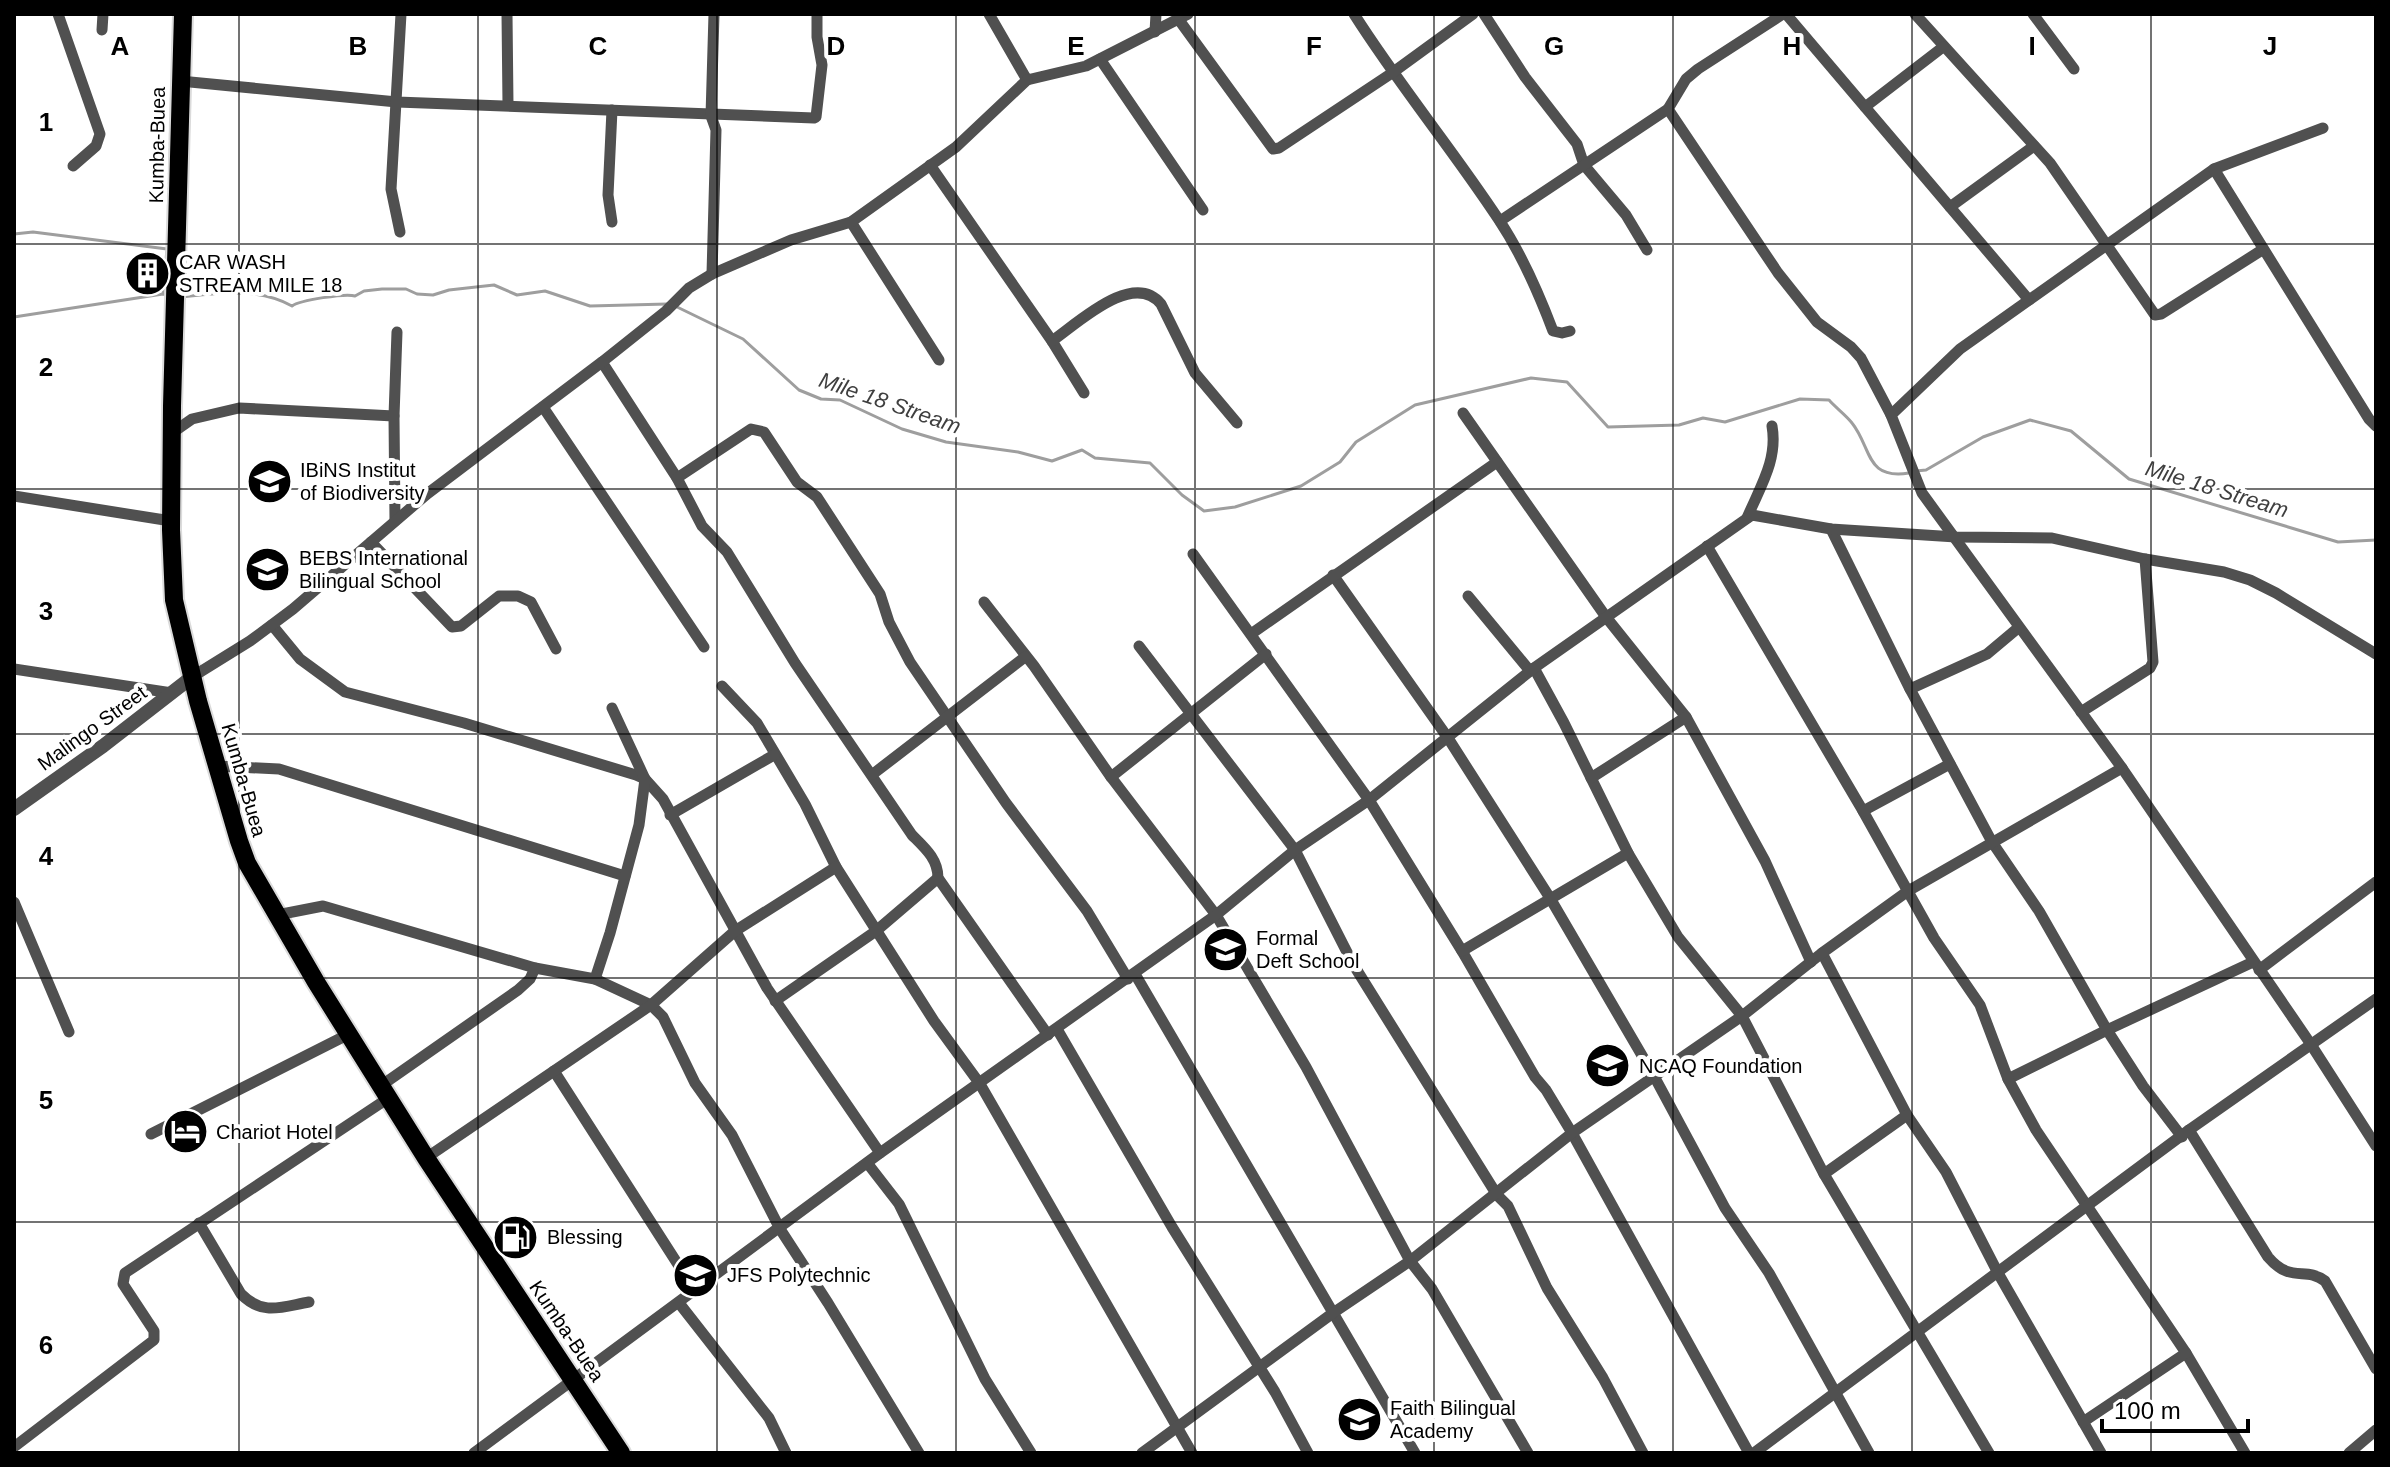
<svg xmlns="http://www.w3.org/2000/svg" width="2390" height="1467" font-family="Arial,sans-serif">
<rect width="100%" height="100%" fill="#fff"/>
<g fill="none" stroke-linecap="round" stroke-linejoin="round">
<g stroke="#9e9e9e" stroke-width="3">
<path d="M 14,234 L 33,232 L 167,249 L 163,294 L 169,295"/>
<path d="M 181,297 C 218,293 258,287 292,306 C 300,300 346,293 355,296 L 364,291 L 382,289 L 406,289 L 417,294 L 433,295 L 449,290 L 494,285 L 517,295 L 545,291 L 590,306 L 667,304"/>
<path d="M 675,306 L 743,339 L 799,390 L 821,399 L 840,400 L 902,429 L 946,442 L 1018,452 L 1052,461 L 1082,450 L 1095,458 L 1150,463 L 1182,495 L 1204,511 L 1235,507 L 1301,486 L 1340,462 L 1356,442 L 1415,405 L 1531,378 L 1567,382 L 1608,427 L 1679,425 L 1703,418 L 1725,422 L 1800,399 L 1829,400 C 1836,408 1846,415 1852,423 C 1872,448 1865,480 1909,473"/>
<path d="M 14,317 L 163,294"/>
<path d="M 1916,471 L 1926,470 L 1983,437 L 2030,420 L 2071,431 L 2129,479 L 2338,542 L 2376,540"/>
</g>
<defs>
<path id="trunk" d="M 183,14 L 172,406 L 171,530 L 174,600 L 198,701 L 239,841 L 247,863 L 316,982 L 426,1158 L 621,1453"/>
</defs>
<use href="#trunk" stroke="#dbdbdb" stroke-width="22"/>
<g stroke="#505050" stroke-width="11">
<path d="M 58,14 L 100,134 L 96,146 L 73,166"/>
<path d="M 507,14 L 508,105"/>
<path d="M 989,14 L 1027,80 L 1086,66 L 1188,14"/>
<path d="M 1354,14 C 1399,85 1453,150 1499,220 C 1521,253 1539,294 1553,331 L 1562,333 L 1570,331"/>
<path d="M 1484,14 L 1525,77 L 1577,144 L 1584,165 L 1626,215 L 1647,250"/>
<path d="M 1786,14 L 2029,300"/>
<path d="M 1915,14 L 2050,163 L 2155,315 L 2161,314 L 2262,250"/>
<path d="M 2033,14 L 2074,69"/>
<path d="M 1179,20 L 1273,149 L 1279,148 L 1392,73 L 1473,14"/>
<path d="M 102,30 L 103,14"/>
<path d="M 1155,32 L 1156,14"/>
<path d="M 1100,59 L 1203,210"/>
<path d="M 180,81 L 397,102 L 814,118 L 816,117 L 822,65 L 817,37 L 817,14"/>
<path d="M 1865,107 L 1943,47"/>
<path d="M 1668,109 L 1778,273 L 1817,322 L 1851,347 L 1861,358 L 1891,415"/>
<path d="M 2323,128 L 2214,169 L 1960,349 L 1891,415 L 1922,493 L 2122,768 L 2310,1043 L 2376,1146"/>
<path d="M 930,165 L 1052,341 L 1084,393"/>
<path d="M 2214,169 L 2369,419 L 2376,426"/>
<path d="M 1950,207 L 2034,146"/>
<path d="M 1500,221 L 1668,109 L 1686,79 L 1698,69 L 1783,14"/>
<path d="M 612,222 L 608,195 L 612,110"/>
<path d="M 851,222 L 939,360"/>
<path d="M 400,232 L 391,189 L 401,14"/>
<path d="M 712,274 L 716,130 L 711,116 L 714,14"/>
<path d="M 1052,341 C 1078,323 1133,270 1161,304 L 1195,373 L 1237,423"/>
<path d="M 602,362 L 677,478 L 702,526 L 727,552 L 795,663 L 912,835 C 925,848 938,859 938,878 L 1048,1035"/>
<path d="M 543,407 L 704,647"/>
<path d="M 1463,413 L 1606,617 L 1686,717 L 1765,861 L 1811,962"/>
<path d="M 172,433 L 192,419 L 239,408 L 394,416"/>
<path d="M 677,478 L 751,429 L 764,432 L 797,482 L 817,497 L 880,594 L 889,622 L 910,662 L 1006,803 L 1087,911 L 1128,979"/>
<path d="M 14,496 L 171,521"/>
<path d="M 1747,518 C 1760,487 1778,460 1772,426"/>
<path d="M 395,521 L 394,416 L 397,332"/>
<path d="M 1831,529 L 1910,689 L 1992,842 L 2039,911 L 2107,1030 L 2008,1079"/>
<path d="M 371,542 L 452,627 L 461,626 L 499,596 L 518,596 L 531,602 L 556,649"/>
<path d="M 1707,546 L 1863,811 L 1934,938 L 1980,1005 L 2008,1079 L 2036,1130 L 2186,1353 L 2245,1453"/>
<path d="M 1193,554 L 1369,800 L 1462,951 L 1535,1077 L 1546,1090 L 1572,1133 L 1749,1453"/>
<path d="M 1333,575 L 1448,738 L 1550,898 L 1654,1076 L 1725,1208 L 1769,1273 L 1869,1453"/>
<path d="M 1468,596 L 1530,671"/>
<path d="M 984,602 L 1034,666 L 1111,777 L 1216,915 L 1306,1067 L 1410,1261 L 1432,1289 L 1528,1453"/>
<path d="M 272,625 L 300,659 L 345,692 L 464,723 L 636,775 L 645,779 L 663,799 L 767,988 L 880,1153"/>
<path d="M 1251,634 L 1497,462"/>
<path d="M 1139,646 L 1295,850 L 1353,964 L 1497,1195 L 1508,1206 L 1547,1288 L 1603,1378 L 1643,1453"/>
<path d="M 1534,668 L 1564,723 L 1628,853 L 1678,937 L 1742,1016 L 1824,1174 L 1989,1453"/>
<path d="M 14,669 L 172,693"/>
<path d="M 192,677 L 250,641 L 293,609 L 427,494 L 602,362 L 666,311 L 689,288 L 712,274 L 791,240 L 851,222 L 956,147 L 1027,80"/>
<path d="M 722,686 L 757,723 L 805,804 L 836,867 L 934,1021 L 980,1084 L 1192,1453"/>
<path d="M 1910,689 L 1987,654 L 2018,628"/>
<path d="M 2081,712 L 2150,668 L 2153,662 L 2145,559"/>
<path d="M 216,766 L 279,769 L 625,876"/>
<path d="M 873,774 L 1025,657"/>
<path d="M 1111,777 L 1266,654"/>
<path d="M 1591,778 L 1686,717"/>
<path d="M 1863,811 L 1950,764"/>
<path d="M 670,815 L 774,755"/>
<path d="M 14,902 L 69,1032"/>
<path d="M 277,915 L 323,906 L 535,968 L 595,979 L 651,1005 L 663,1017 L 695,1083 L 732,1135 L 780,1229 L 828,1303 L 919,1453"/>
<path d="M 1462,951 L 1628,853"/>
<path d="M 1822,953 L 1907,1115 L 1946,1172 L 1998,1273 L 2101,1453"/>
<path d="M 2259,970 L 2376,882"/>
<path d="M 1135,974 L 1415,1453"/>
<path d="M 595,979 L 610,933 L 639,825 L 645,779 L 612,708"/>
<path d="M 775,1001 L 876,931 L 938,878"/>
<path d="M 1057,1029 L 1172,1227 L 1275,1392 L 1308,1453"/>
<path d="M 554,1071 L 695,1291"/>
<path d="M 382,1085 L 518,990 L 530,979 L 535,968"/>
<path d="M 2189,1130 L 2268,1257 C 2291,1284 2305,1266 2325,1281 L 2376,1369"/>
<path d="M 151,1134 L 349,1034"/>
<path d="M 2182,1137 L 2143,1086 L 2107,1030 L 2253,962"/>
<path d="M 426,1158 L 651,1005 L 735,931 L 836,867"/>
<path d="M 868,1164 L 899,1204 L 985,1379 L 1031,1453"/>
<path d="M 1824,1174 L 1907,1115"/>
<path d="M 199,1223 L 241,1294 C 263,1316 281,1307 309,1302"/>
<path d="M 679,1303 L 769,1418 L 786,1453"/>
<path d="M 2083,1422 L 2186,1353"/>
<path d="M 14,1447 L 154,1340 L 154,1331 L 123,1284 L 125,1273 L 390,1097"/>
<path d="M 474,1453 L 880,1153 L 1216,915 L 1295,850 L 1369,800 L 1534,668 L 1752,515 L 1831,529 L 1956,537 L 2052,538 L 2145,559 L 2224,572 L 2250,580 L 2276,593 L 2376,654"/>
<path d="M 1142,1453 L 1333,1313 L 1410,1261 L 1572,1133 L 1742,1016 L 1822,953 L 1908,891 L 2122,768"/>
<path d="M 1754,1453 L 2189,1130 L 2376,999"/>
<path d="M 2349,1453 L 2376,1430"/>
</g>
<path stroke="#505050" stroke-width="14" d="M 14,809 L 103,746 L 192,677"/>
<use href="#trunk" stroke="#000" stroke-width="18"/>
</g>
<path fill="none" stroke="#000" stroke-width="2" stroke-opacity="0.55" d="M 239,14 L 239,1453M 478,14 L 478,1453M 717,14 L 717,1453M 956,14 L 956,1453M 1195,14 L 1195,1453M 1434,14 L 1434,1453M 1673,14 L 1673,1453M 1912,14 L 1912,1453M 2151,14 L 2151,1453M 14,244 L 2376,244M 14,489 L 2376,489M 14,734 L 2376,734M 14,978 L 2376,978M 14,1222 L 2376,1222"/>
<defs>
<symbol id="building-disc" viewBox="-11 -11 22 22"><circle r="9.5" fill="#000" stroke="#fff"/><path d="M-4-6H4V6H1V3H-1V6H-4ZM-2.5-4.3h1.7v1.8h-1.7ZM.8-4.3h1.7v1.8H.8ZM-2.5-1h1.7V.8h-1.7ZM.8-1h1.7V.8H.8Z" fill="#fff"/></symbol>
<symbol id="school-disc" viewBox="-11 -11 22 22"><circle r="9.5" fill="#000" stroke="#fff"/><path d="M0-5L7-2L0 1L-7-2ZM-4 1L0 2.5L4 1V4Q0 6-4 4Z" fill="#fff"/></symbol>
<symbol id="hotel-disc" viewBox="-11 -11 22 22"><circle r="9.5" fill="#000" stroke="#fff"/><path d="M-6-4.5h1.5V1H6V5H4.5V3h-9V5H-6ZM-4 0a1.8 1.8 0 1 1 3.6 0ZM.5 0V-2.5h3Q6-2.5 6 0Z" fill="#fff"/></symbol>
<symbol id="fuel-disc" viewBox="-11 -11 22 22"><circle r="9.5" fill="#000" stroke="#fff"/><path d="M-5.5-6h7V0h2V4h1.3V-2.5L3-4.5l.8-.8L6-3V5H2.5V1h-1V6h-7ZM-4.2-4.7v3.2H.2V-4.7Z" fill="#fff"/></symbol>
</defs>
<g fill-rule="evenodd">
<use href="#building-disc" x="122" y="248" width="51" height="51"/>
<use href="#school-disc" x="244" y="456" width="51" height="51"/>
<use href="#school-disc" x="242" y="544" width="51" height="51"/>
<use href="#school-disc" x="1200" y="924" width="51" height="51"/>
<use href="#school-disc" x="1582" y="1040" width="51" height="51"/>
<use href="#hotel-disc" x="160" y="1106" width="51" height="51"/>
<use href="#fuel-disc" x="490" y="1212" width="51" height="51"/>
<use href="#school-disc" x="670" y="1250" width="51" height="51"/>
<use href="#school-disc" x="1334" y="1394" width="51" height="51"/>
</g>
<g text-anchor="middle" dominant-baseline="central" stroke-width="8" stroke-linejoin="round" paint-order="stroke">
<g font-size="20" fill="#000" stroke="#fff">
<text transform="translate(157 145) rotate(-89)">Kumba-Buea</text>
<text transform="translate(92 728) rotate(-36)">Malingo Street</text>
<text transform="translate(244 780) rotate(74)">Kumba-Buea</text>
<text transform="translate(567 1331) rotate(56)">Kumba-Buea</text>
</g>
<g font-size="20" fill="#000" stroke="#fff" text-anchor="start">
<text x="179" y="262">CAR WASH<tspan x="179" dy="23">STREAM MILE 18</tspan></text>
<text x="300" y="470">IBiNS Institut<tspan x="300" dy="23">of Biodiversity</tspan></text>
<text x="299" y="558">BEBS International<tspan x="299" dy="23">Bilingual School</tspan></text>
<text x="1256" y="938">Formal<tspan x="1256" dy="23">Deft School</tspan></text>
<text x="1639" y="1066">NCAQ Foundation</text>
<text x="216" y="1132">Chariot Hotel</text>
<text x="547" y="1237">Blessing</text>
<text x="727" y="1275">JFS Polytechnic</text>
<text x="1390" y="1408">Faith Bilingual<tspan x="1390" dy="23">Academy</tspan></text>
</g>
<g font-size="22" font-style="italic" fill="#3f3f3f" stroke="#fff">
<text transform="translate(890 403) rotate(19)">Mile 18 Stream</text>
<text transform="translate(2217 489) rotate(17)">Mile 18 Stream</text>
</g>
</g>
<g font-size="26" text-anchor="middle" font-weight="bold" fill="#000" stroke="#fff" stroke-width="8" stroke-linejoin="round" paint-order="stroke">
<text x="120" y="55">A</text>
<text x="358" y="55">B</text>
<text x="598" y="55">C</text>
<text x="836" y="55">D</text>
<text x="1076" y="55">E</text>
<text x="1314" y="55">F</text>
<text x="1554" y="55">G</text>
<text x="1792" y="55">H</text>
<text x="2032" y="55">I</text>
<text x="2270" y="55">J</text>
<text x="46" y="131">1</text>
<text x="46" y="376">2</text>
<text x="46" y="620">3</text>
<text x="46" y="865">4</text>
<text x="46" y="1109">5</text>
<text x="46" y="1354">6</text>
</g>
<rect width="2390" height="1467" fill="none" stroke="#000000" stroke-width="32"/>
<path d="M2102 1419v12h146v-12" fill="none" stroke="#000000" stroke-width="4"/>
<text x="2114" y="1419" font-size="24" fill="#000000" stroke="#ffffff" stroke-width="6" paint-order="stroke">100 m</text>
</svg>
